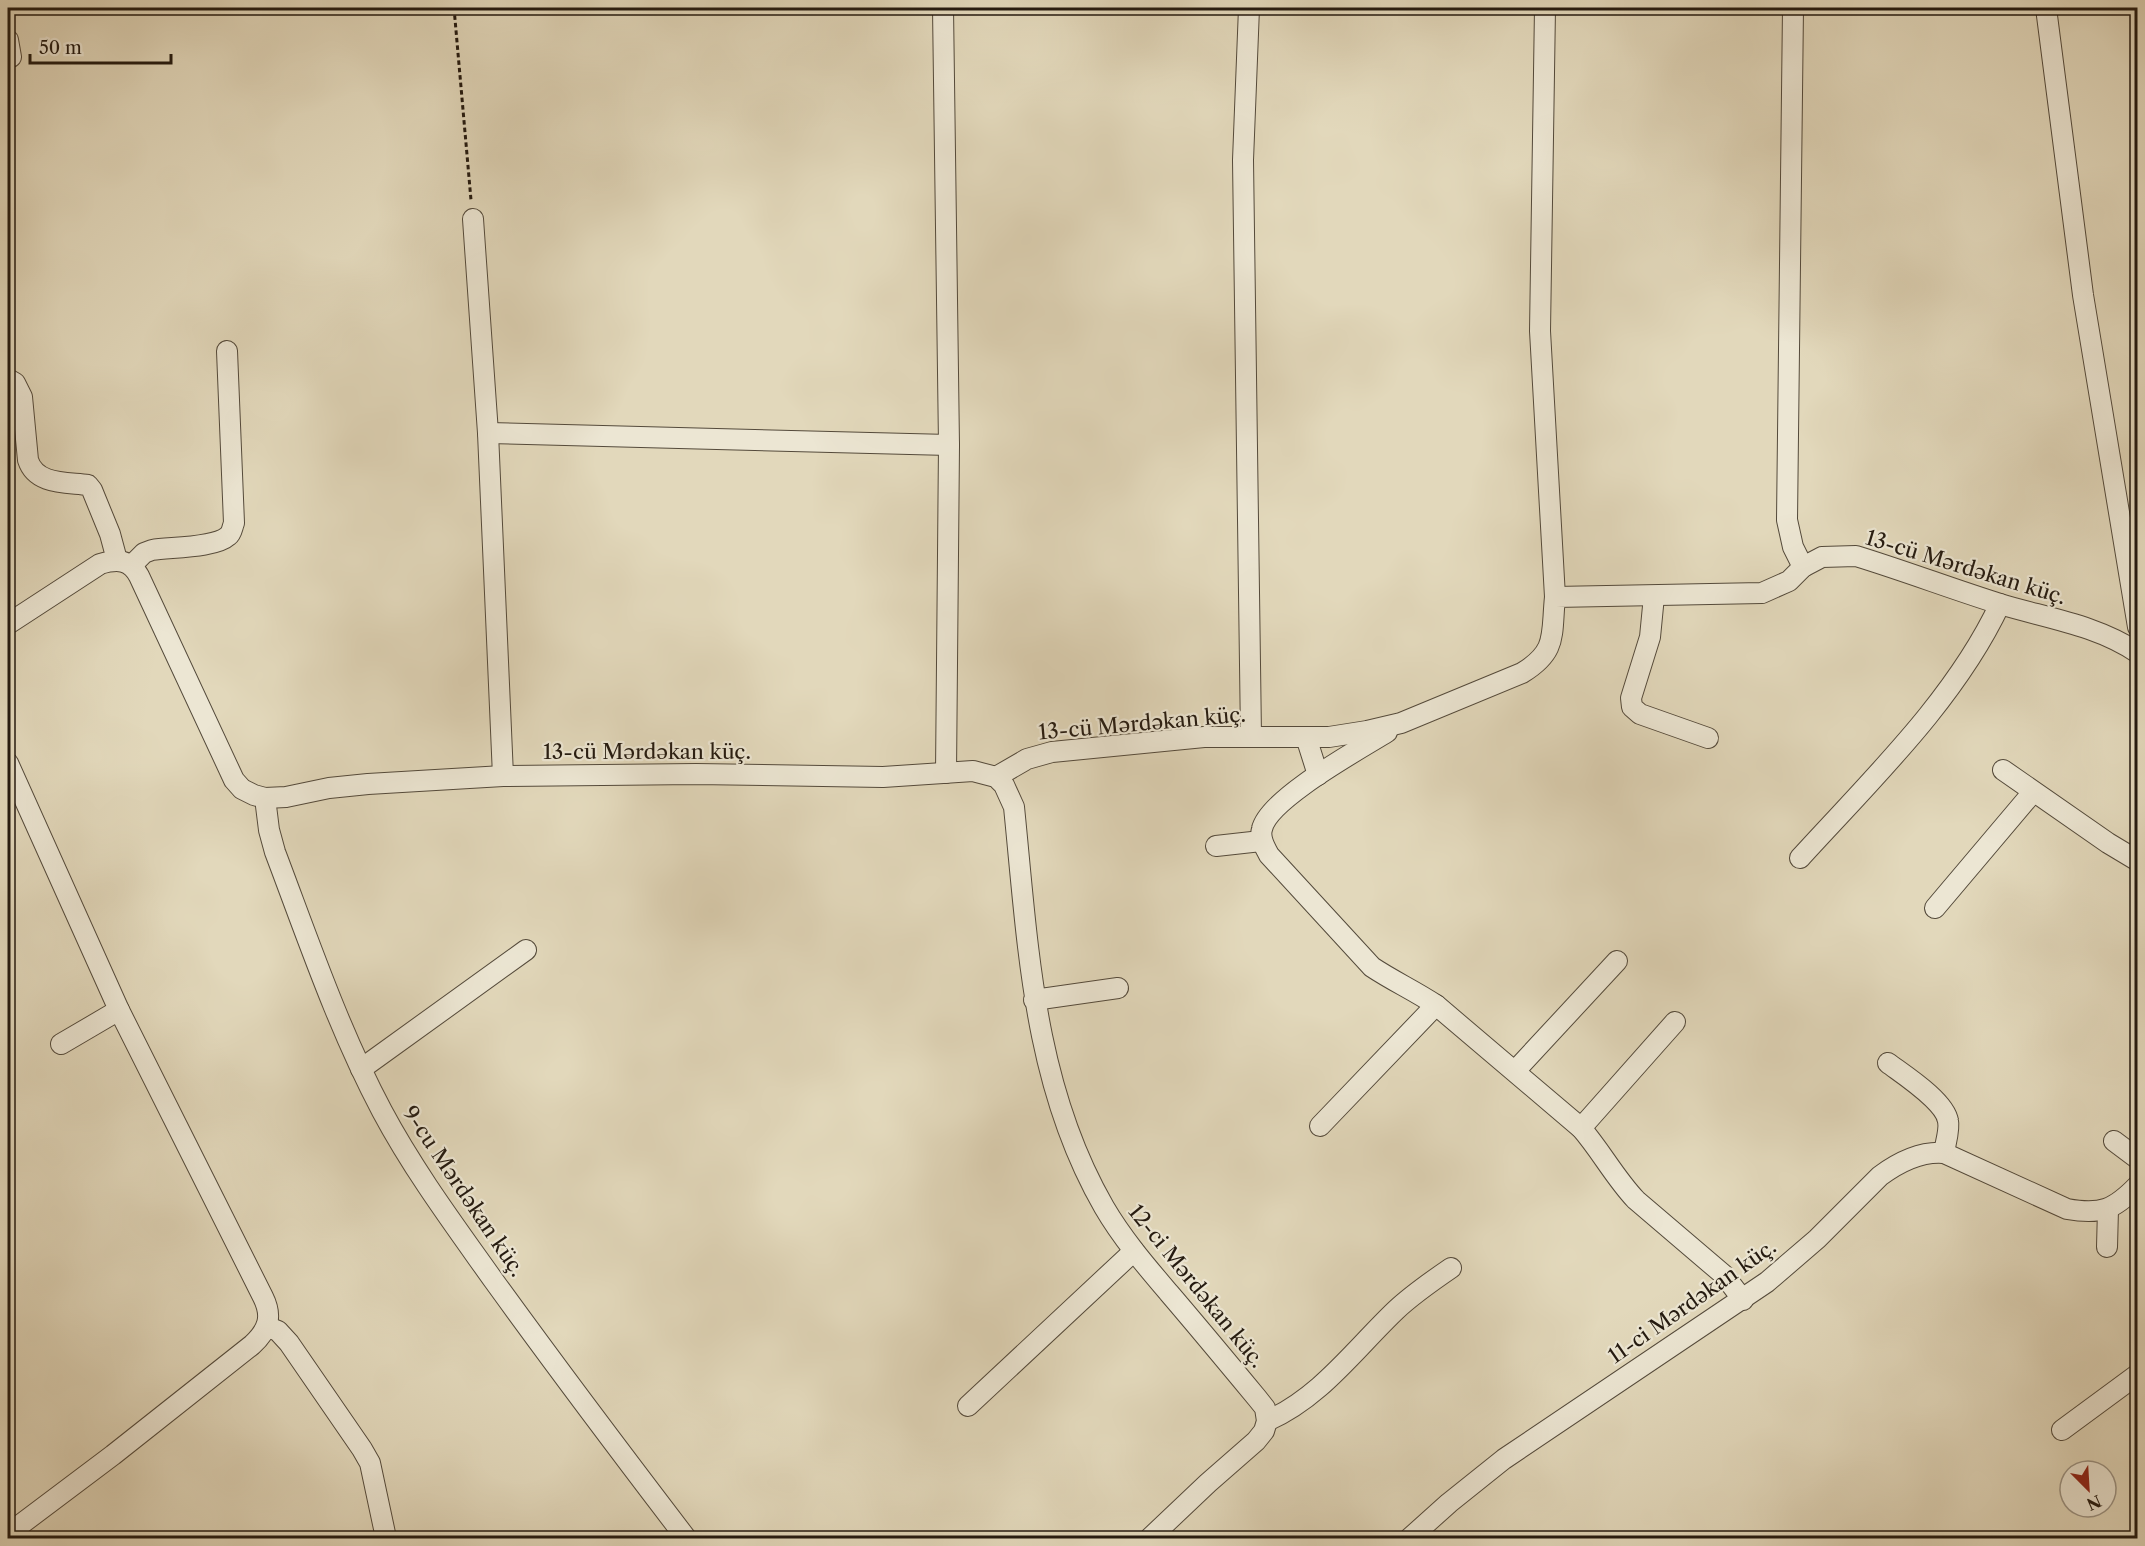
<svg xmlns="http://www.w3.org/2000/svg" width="2145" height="1546" font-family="'Libre Caslon Text',serif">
<rect width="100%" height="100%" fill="#e2d8bb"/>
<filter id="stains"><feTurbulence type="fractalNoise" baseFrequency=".00333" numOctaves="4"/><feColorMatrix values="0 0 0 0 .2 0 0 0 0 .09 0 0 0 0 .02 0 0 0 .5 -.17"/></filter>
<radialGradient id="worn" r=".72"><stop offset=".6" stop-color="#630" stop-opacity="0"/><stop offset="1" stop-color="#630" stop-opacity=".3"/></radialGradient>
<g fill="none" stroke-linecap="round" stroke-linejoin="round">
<defs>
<g id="minor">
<path d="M 943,8 L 949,445 L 946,773"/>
<path d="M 1249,8 L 1243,160 L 1251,736"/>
<path d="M 1545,8 L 1540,331 L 1555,597"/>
<path d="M 1793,8 L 1787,520 L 1793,547 L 1803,567"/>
<path d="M 2046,8 L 2083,295 L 2138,627"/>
<path d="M 8,40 L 11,57"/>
<path d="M 473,219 L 488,433 L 503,776"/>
<path d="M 8,379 L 15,383 L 22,397 L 28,460 C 36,485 66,482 88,485 L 92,490 L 110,534 L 117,560"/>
<path d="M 488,433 L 949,445"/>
<path d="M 132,565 L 144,553 L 152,550 C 170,547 215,548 228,536 C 232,533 232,528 234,523 L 227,351"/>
<path d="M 1654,596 L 1650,637 L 1631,698 L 1632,707 L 1640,714 L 1708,738"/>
<path d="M 8,624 L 100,564 C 117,559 130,559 139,576 L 234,780 L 242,789 L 254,795 L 265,798 L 286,797 L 329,788 L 368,784 L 503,776 L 696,774 L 883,777 L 973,771 L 996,777 L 1004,785 L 1014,807 C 1028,945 1033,1084 1104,1207 C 1122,1238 1146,1266 1169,1293 C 1199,1328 1228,1363 1257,1398 L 1265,1408 L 1267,1421 L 1264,1431 L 1256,1441 L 1208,1483 L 1150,1538"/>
<path d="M 1387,732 C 1360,749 1268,799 1262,829 C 1259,839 1265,847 1269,855 L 1372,967 C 1393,981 1415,991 1436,1005 L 1581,1128 C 1601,1151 1615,1178 1636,1200 L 1724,1275 L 1743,1300"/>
<path d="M 1306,737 L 1318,775"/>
<path d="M 8,763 L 119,1010 L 263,1297 C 273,1317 268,1330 252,1345 L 113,1455 L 8,1534"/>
<path d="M 2003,770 L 2108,843 L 2138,861"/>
<path d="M 996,777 L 1027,759 L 1052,752 L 1204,737 L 1329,737 L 1367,731 L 1401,723 L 1522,673 C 1558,651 1551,635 1555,597 L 1762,593 L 1789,581 L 1803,567 L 1822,557 L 1856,556 C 1905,571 1952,589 2000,604 C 2046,618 2097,625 2138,653"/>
<path d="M 265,798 L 269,830 L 275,852 C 308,939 338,1028 382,1111 C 414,1171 455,1226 494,1281 C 557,1368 621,1453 686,1538"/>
<path d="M 1216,846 L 1261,841"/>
<path d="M 1800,858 C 1871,780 1955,700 2000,604"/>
<path d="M 1935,908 L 2033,792"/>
<path d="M 1034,1000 L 1118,988"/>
<path d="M 61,1044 L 119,1010"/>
<path d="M 1888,1063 C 1904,1075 1945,1101 1948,1121 C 1950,1130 1945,1144 1944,1153"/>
<path d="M 361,1069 L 526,950"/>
<path d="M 1515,1071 L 1617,961"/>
<path d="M 1320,1126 L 1436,1005"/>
<path d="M 1581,1128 L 1675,1022"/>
<path d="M 2114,1141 L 2138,1159"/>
<path d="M 2107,1247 L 2108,1209"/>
<path d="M 268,1327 L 278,1331 L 289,1343 L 362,1449 L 370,1463 L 386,1538"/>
<path d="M 968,1406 L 1134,1251"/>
<path d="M 1267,1421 C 1320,1398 1355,1349 1396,1310 C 1413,1294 1432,1281 1451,1268"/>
<path d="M 2062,1430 L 2138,1374"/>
<path d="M 1410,1538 L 1449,1503 L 1504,1459 L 1767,1282 L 1817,1239 L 1880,1176 C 1899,1162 1920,1151 1944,1153 L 2067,1209 C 2101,1215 2114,1210 2138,1185"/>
</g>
</defs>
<use href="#minor" stroke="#544a3b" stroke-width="22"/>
<path stroke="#241a10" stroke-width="3" stroke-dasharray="4.5 3" stroke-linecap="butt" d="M 454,8 L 471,200"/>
<use href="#minor" stroke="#ece6d3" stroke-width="20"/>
</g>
<g text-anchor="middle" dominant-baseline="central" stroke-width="4.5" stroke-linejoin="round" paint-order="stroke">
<g font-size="21" fill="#241a10" stroke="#ece6d3">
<text transform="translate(1966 567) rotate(17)">13-cü Mərdəkan küç.</text>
<text transform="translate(1142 723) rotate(-5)">13-cü Mərdəkan küç.</text>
<text x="647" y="751">13-cü Mərdəkan küç.</text>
<text transform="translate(464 1191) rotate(56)">9-cu Mərdəkan küç.</text>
<text transform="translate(1197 1286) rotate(51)">12-ci Mərdəkan küç.</text>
<text transform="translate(1692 1301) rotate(-35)">11-ci Mərdəkan küç.</text>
</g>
</g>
<rect width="2145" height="1546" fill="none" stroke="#e2d8bb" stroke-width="30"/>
<rect x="9" y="9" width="2127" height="1528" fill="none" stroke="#241a10" stroke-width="3"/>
<rect x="15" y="15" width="2115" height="1516" fill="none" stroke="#241a10" stroke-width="1.5"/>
<g transform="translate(2088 1489) rotate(156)"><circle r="28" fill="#ece6d3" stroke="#9c9485" stroke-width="1.5"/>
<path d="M0-4.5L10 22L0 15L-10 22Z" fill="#8f2418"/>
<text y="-9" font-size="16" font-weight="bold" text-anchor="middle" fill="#241a10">N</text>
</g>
<path d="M30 54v9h141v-9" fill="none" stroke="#241a10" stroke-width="3"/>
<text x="39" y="54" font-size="18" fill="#241a10" stroke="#ece6d3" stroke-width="4.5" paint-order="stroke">50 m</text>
<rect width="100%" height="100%" filter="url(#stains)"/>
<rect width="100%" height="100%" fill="url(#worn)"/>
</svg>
